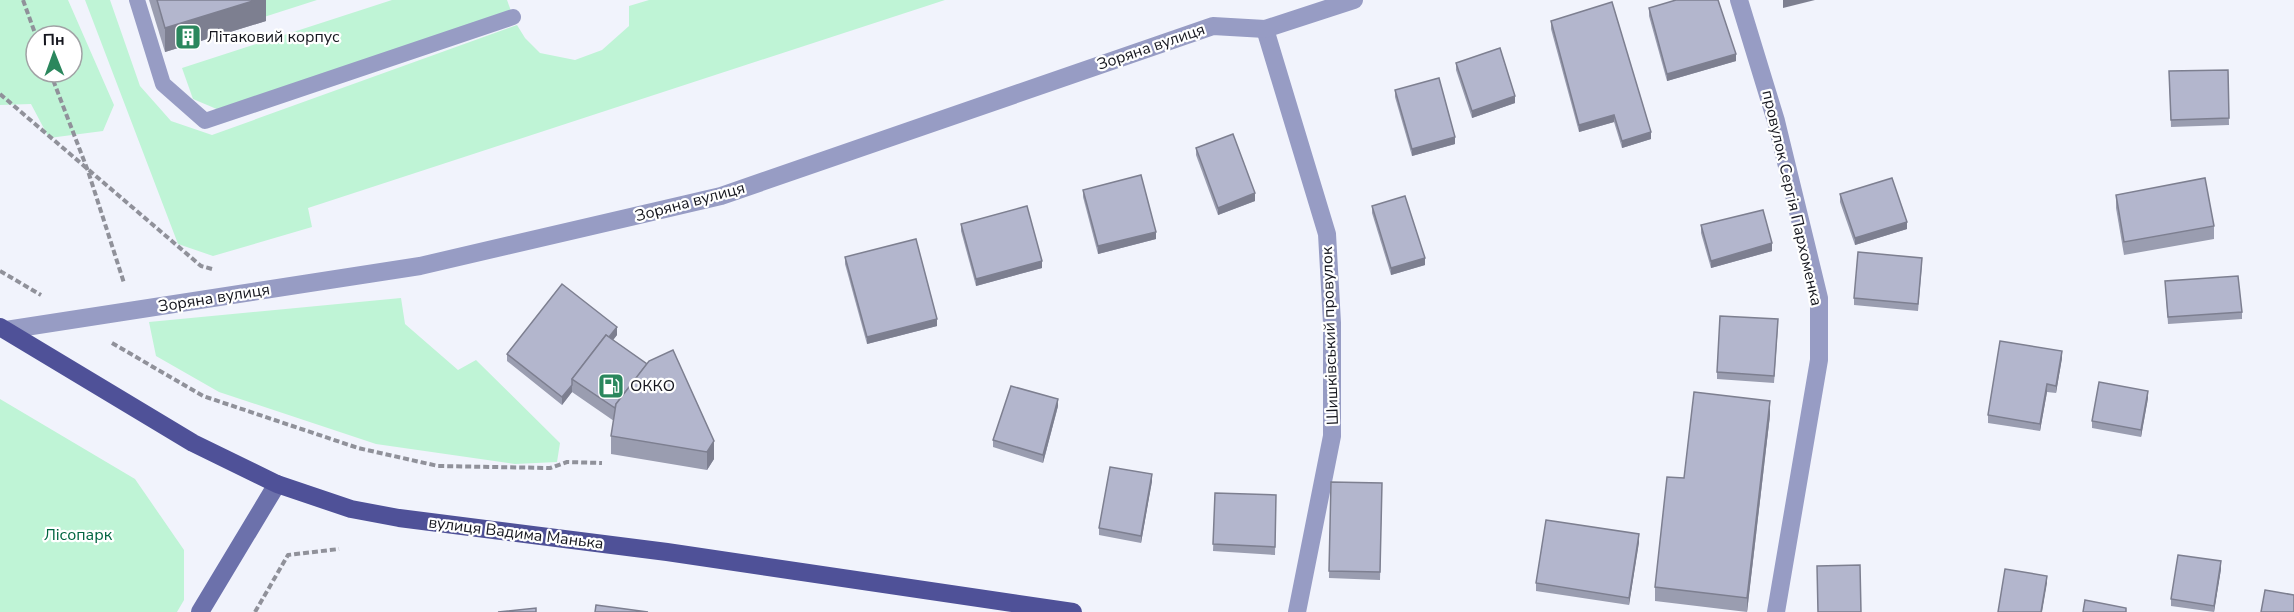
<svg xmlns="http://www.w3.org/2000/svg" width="2294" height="612" font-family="'Nunito Sans',sans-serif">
<rect width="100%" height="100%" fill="#f1f3fc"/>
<g fill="#bff4d6" fill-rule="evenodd">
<path d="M 0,0 L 68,0 L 114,105 L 103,131 L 49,138 L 31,104 L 0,105 ZM 36,36 L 72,36 L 72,72 L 36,72 Z"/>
<path d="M 85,0 L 110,0 L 140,86 L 171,121 L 212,135 L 517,25 L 525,38 L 540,53 L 575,60 L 602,50 L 629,26 L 629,6 L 649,0 L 945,0 L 308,208 L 312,227 L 213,256 L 178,244 Z"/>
<path d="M 259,0 L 317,0 L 264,17 Z"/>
<path d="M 392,0 L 507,0 L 511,11 L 219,110 L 193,99 L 182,68 Z"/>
<path d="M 401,298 L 405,324 L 458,370 L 476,360 L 560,443 L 557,462 L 515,464 L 376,444 L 219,392 L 156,356 L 149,322 Z"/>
<path d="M 0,399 L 135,479 L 184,550 L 184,600 L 177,612 L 0,612 Z"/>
</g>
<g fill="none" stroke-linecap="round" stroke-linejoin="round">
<g stroke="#90919a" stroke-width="4" stroke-dasharray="6 3" stroke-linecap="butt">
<path d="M 23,0 L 36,36"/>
<path d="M 50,72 L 88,171 L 124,283"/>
<path d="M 0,94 L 201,266 L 212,269"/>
<path d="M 0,271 L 41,295"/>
<path d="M 112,343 L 203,396 L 358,448 L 438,466 L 550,468 L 567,462 L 602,463"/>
<path d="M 255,612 L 288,555 L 339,549"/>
</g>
<path stroke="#979cc4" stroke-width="16" d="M 137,0 L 163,84 L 205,121 L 513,17"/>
<g stroke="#979cc4" stroke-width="18">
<path d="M 1739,0 L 1776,121 L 1819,298 L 1819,360 L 1776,612"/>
<path d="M 1265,29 L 1327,234 L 1332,323 L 1332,436 L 1297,612"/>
<path d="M 6,330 L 420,266 L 721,196 L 1213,26 L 1265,29 L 1354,0"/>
</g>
<path stroke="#6c71ab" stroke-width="18" d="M 200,612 L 277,484"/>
<path stroke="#4f5198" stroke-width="18" d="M 0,327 L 193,443 L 277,484 L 351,509 L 399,518 L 667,552 L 1073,612"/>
</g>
<g fill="#9a9db0">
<path d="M 149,0 L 266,0 L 266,21 L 165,52 Z"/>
<path d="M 1649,8 L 1736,61 L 1667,81 L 1649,16 Z"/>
<path d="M 1551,21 L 1651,139 L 1622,148 L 1614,122 L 1579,132 L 1551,29 Z"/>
<path d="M 1456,63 L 1515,103 L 1472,118 L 1456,70 Z"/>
<path d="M 2228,70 L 2229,125 L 2171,127 L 2169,71 Z"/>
<path d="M 1395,90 L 1455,144 L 1412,156 L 1395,97 Z"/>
<path d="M 1196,148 L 1255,201 L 1218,215 L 1196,155 Z"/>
<path d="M 1083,190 L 1156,239 L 1098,254 L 1083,197 Z"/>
<path d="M 1840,194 L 1907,229 L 1855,245 L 1840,202 Z"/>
<path d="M 2116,195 L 2214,226 L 2214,239 L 2124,255 L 2116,208 Z"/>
<path d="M 1372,206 L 1425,265 L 1391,275 L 1372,213 Z"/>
<path d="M 961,224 L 1042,268 L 976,286 L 961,231 Z"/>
<path d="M 1701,225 L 1772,251 L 1711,268 L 1701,233 Z"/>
<path d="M 845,257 L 937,326 L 867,344 L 845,264 Z"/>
<path d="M 1922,265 L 1918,311 L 1854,305 L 1854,298 Z"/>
<path d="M 2165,281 L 2242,312 L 2242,319 L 2168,324 Z"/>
<path d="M 1778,326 L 1774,383 L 1717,379 L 1717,372 Z"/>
<path d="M 617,335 L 613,340 L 714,459 L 707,470 L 611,454 L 611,436 L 614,421 L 572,392 L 562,405 L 507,361 L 507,354 Z"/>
<path d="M 2062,358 L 2056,393 L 2047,392 L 2040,431 L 1988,423 L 1988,415 Z"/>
<path d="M 2148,398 L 2141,437 L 2092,428 L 2092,421 Z"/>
<path d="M 1058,406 L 1043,463 L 993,447 L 993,440 Z"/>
<path d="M 1770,415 L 1747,612 L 1655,601 L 1655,587 L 1684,478 Z"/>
<path d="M 1152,481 L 1141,543 L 1099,535 L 1099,528 Z"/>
<path d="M 1331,482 L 1382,483 L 1380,580 L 1329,578 Z"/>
<path d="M 1215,493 L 1276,495 L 1275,555 L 1213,551 Z"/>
<path d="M 1639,542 L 1629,605 L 1536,591 L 1536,583 Z"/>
<path d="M 2221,569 L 2214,612 L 2171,606 L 2171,599 Z"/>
</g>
<g fill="#7d7f90">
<path d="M 256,0 L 266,0 L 266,21 L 165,52 L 165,28 Z"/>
<path d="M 1783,0 L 1815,0 L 1783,8 Z"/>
<path d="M 1736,54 L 1736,61 L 1667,81 L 1667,74 Z"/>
<path d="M 1515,96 L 1515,103 L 1472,118 L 1472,111 Z"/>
<path d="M 1614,115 L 1614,122 L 1579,132 L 1579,125 Z"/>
<path d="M 1651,132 L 1651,139 L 1622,148 L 1622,141 Z"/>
<path d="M 1455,137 L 1455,144 L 1412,156 L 1412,149 Z"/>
<path d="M 1255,193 L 1255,201 L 1218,215 L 1218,208 Z"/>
<path d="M 1907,222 L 1907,229 L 1855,245 L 1855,238 Z"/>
<path d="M 1156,232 L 1156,239 L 1098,254 L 1098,246 Z"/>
<path d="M 1772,243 L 1772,251 L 1711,268 L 1711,261 Z"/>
<path d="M 1425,258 L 1425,265 L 1391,275 L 1391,268 Z"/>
<path d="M 1042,261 L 1042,268 L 976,286 L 976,279 Z"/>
<path d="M 937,319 L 937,326 L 867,344 L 867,337 Z"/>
<path d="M 617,327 L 617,335 L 579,383 L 575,381 Z"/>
<path d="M 2062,351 L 2062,358 L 2056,393 L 2056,386 Z"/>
<path d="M 2047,384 L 2047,392 L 2040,431 L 2040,424 Z"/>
<path d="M 572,385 L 572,392 L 562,405 L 562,397 Z"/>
<path d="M 2148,391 L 2148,398 L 2141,437 L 2141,430 Z"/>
<path d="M 1058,399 L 1058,406 L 1043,463 L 1043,455 Z"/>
<path d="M 1770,401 L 1770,415 L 1747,612 L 1747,598 Z"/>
<path d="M 714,441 L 714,459 L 707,470 L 707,452 Z"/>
<path d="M 1152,474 L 1152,481 L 1141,543 L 1141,536 Z"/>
<path d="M 1639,534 L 1639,542 L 1629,605 L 1629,598 Z"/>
<path d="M 2221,561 L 2221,569 L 2214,612 L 2214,606 Z"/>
<path d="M 2047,576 L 2047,583 L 2042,612 L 2041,612 Z"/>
</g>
<g fill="#b3b6cd" stroke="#7d7f90" stroke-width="1.5">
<path d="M 157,0 L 256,0 L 165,28 Z"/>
<path d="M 1676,0 L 1718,0 L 1736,54 L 1667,74 L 1649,8 Z"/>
<path d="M 1612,2 L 1651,132 L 1622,141 L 1614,115 L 1579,125 L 1551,21 Z"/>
<path d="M 1500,48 L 1515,96 L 1472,111 L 1456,63 Z"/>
<path d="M 2228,70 L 2229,118 L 2171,120 L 2169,71 Z"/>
<path d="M 1439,78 L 1455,137 L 1412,149 L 1395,90 Z"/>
<path d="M 1233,134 L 1255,193 L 1218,208 L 1196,148 Z"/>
<path d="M 1141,175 L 1156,232 L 1098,246 L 1083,190 Z"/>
<path d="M 1892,178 L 1907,222 L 1855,238 L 1840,194 Z"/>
<path d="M 2205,178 L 2214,226 L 2124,242 L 2116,195 Z"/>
<path d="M 1405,196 L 1425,258 L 1391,268 L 1372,206 Z"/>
<path d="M 1027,206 L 1042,261 L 976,279 L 961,224 Z"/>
<path d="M 1763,210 L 1772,243 L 1711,261 L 1701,225 Z"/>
<path d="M 916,239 L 937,319 L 867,337 L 845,257 Z"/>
<path d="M 1858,252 L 1922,258 L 1918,304 L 1854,298 Z"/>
<path d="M 2238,276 L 2242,312 L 2168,317 L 2165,281 Z"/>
<path d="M 562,284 L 617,327 L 609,337 L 606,335 L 572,379 L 572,385 L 562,397 L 507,354 Z"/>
<path d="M 1720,316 L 1778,319 L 1774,376 L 1717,372 Z"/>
<path d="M 606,335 L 647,364 L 616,404 L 615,408 L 572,379 Z"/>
<path d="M 2000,341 L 2062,351 L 2056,386 L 2047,384 L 2040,424 L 1988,415 Z"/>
<path d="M 673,350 L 714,441 L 707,452 L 611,436 L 616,404 L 649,361 Z"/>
<path d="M 2099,382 L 2148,391 L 2141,430 L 2092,421 Z"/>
<path d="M 1011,386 L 1058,399 L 1043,455 L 993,440 Z"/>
<path d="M 1694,392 L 1770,401 L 1747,598 L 1655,587 L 1667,477 L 1684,478 Z"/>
<path d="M 1110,467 L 1152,474 L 1141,536 L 1099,528 Z"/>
<path d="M 1331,482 L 1382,483 L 1380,572 L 1329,571 Z"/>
<path d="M 1215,493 L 1276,495 L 1275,547 L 1213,544 Z"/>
<path d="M 1546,520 L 1639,534 L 1629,598 L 1536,583 Z"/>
<path d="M 2178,555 L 2221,561 L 2214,606 L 2171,599 Z"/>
<path d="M 1860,565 L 1861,612 L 1818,612 L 1817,566 Z"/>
<path d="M 2005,569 L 2047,576 L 2041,612 L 1998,612 Z"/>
<path d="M 2265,590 L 2294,595 L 2294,612 L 2261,612 Z"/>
<path d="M 2085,600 L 2126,608 L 2126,612 L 2083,612 Z"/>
<path d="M 596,605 L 648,612 L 595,612 Z"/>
<path d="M 536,608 L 536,612 L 498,612 Z"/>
</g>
<defs>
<symbol id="building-square" viewBox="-11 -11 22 22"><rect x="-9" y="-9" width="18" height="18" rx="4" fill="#2b875d" stroke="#fff"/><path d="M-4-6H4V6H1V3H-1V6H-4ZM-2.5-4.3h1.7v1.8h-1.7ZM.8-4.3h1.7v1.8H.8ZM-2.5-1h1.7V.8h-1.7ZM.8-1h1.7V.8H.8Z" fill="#fff"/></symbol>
<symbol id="fuel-square" viewBox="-11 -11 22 22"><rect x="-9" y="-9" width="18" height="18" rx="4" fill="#2b875d" stroke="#fff"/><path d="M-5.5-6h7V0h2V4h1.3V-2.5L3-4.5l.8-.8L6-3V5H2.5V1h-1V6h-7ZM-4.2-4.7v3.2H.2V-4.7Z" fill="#fff"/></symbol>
</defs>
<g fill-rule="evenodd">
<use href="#building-square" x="173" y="22" width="30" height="30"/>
<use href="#fuel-square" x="596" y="371" width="30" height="30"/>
</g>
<g text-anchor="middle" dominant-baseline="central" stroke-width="4.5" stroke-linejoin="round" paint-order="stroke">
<g font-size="16" fill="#15161e" stroke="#fff" text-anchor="start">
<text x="207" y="37">Літаковий корпус</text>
<text x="630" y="386">ОККО</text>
</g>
<g font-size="16" fill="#15161e" stroke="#fff">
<text transform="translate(1151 47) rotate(-19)">Зоряна вулиця</text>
<text transform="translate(1792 198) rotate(77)">провулок Сергія Пархоменка</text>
<text transform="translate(690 202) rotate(-15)">Зоряна вулиця</text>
<text transform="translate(214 298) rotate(-9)">Зоряна вулиця</text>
<text transform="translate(1330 336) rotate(-92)">Шишківський провулок</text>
<text transform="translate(516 533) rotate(7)">вулиця Вадима Манька</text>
</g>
<g font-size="16" fill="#006540" stroke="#fff">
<text x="78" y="535">Лісопарк</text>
</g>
</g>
<g transform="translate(54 54) rotate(359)"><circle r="28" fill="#ffffff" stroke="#a1a2a5" stroke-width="1.5"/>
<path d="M0-4.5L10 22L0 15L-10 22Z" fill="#2b875d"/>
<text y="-9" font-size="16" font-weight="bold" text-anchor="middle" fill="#15161e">Пн</text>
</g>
</svg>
